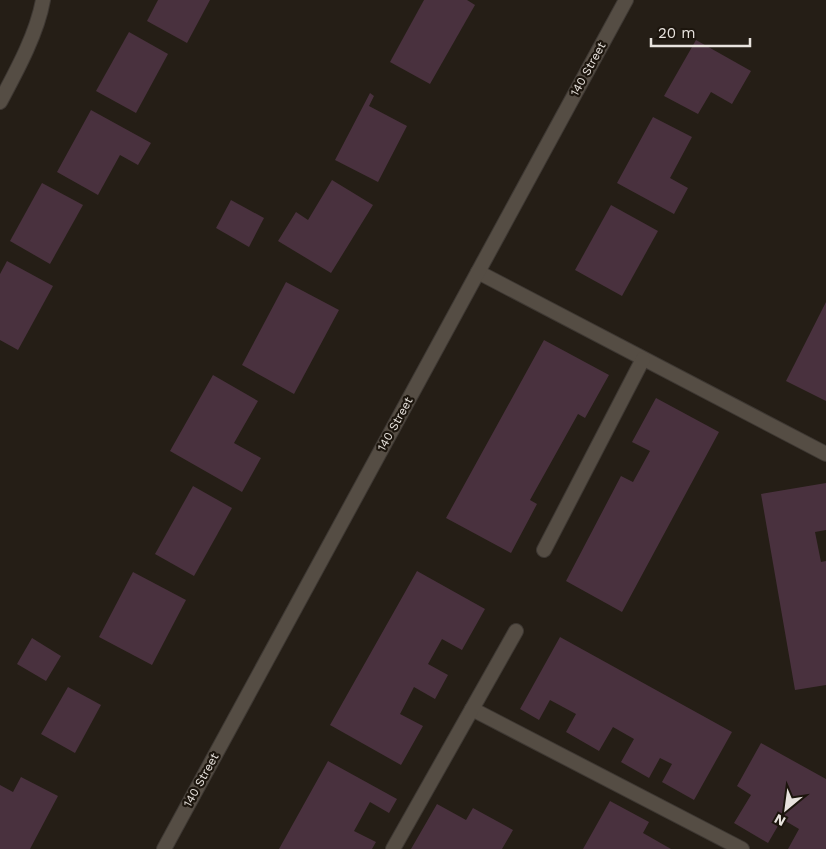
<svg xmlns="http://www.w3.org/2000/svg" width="826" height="849" font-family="'Work Sans',sans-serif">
<rect width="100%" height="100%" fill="#251e16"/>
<g fill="#49313e">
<path d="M 158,0 L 210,0 L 187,43 L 147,21 Z"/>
<path d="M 424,0 L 467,0 L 475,5 L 430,84 L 390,62 Z"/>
<path d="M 129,32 L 168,54 L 136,113 L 96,91 Z"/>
<path d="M 696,40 L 751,71 L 732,104 L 711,92 L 698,114 L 664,96 Z"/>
<path d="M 370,93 L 374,96 L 369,106 L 407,126 L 378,182 L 335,160 Z"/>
<path d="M 91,110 L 151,143 L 138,165 L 120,155 L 98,195 L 57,172 Z"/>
<path d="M 653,117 L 692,137 L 670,178 L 688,188 L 674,214 L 617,183 Z"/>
<path d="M 332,180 L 373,205 L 331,273 L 278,241 L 296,212 L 308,220 Z"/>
<path d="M 42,183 L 83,205 L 50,264 L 10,241 Z"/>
<path d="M 231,200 L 264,218 L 249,247 L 216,228 Z"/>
<path d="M 611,205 L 658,231 L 622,296 L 575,270 Z"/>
<path d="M 7,261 L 53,286 L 18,350 L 0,340 L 0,274 Z"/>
<path d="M 286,282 L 339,310 L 294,394 L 242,365 Z"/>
<path d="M 826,302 L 826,401 L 786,381 Z"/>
<path d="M 544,340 L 609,375 L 585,418 L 578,414 L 530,500 L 537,504 L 511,553 L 446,518 Z"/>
<path d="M 213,375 L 258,401 L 234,443 L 261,458 L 242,492 L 170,451 Z"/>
<path d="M 656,398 L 719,432 L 622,612 L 566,581 L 621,476 L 633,482 L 650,451 L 632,442 Z"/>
<path d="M 826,483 L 826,530 L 815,532 L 821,562 L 826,561 L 826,685 L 795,690 L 761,494 Z"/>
<path d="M 193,486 L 232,508 L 194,576 L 155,554 Z"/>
<path d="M 417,571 L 485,609 L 462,650 L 442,639 L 428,664 L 448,675 L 435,699 L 414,687 L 400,714 L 423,726 L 401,765 L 330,725 Z"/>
<path d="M 133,572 L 186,600 L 152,665 L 99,637 Z"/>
<path d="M 560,637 L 732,732 L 694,800 L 662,782 L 672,764 L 660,758 L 649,778 L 621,762 L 634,739 L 613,727 L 599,751 L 566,732 L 576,714 L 550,700 L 539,720 L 520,709 Z"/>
<path d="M 32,638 L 61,656 L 46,681 L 17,664 Z"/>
<path d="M 68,687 L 101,705 L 75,753 L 41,734 Z"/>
<path d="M 761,743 L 826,779 L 826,849 L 788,849 L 799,829 L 782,819 L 768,843 L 734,823 L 751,795 L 737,786 Z"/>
<path d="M 328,761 L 397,799 L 389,813 L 370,802 L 354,831 L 376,842 L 372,849 L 279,849 Z"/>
<path d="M 21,777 L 58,796 L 30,849 L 0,849 L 0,785 L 13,792 Z"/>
<path d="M 610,801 L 649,822 L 643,833 L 671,849 L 583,849 Z"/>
<path d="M 437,804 L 466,820 L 473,808 L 513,830 L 502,849 L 411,849 Z"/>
</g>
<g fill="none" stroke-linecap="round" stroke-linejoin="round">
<defs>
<g id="service">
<path d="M 478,272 L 826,454"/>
<path d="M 544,550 L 643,359"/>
<path d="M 472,709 L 742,849"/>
<path d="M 393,849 L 516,631"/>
</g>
<path id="minor" d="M 0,102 C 16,72 37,34 43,0"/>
<path id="secondary" d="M 164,849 L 626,0"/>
</defs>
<use href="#service" stroke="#3e3833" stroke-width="16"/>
<use href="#minor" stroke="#3e3833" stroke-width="16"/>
<use href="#secondary" stroke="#3e3833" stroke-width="16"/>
<use href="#service" stroke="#554d44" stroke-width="14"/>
<use href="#minor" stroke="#554d44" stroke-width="14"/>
<use href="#secondary" stroke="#554d44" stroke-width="14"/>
</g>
<g text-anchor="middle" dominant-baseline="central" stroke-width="4.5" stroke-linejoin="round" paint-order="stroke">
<g font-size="12" fill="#e8e3de" stroke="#1c150d">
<text transform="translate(588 69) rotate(-61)">140 Street</text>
<text transform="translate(395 424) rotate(-61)">140 Street</text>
<text transform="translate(201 780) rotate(-61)">140 Street</text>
</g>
</g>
<g transform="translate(786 809) rotate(209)" stroke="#1c150d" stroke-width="4" paint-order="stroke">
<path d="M0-4L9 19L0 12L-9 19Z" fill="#e8e3de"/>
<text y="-8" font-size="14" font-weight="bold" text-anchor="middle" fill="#e8e3de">N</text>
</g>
<path d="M651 38v8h99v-8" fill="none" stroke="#e8e3de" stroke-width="2.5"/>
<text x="658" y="38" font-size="15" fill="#e8e3de" stroke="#1c150d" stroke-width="4" paint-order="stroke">20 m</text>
</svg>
